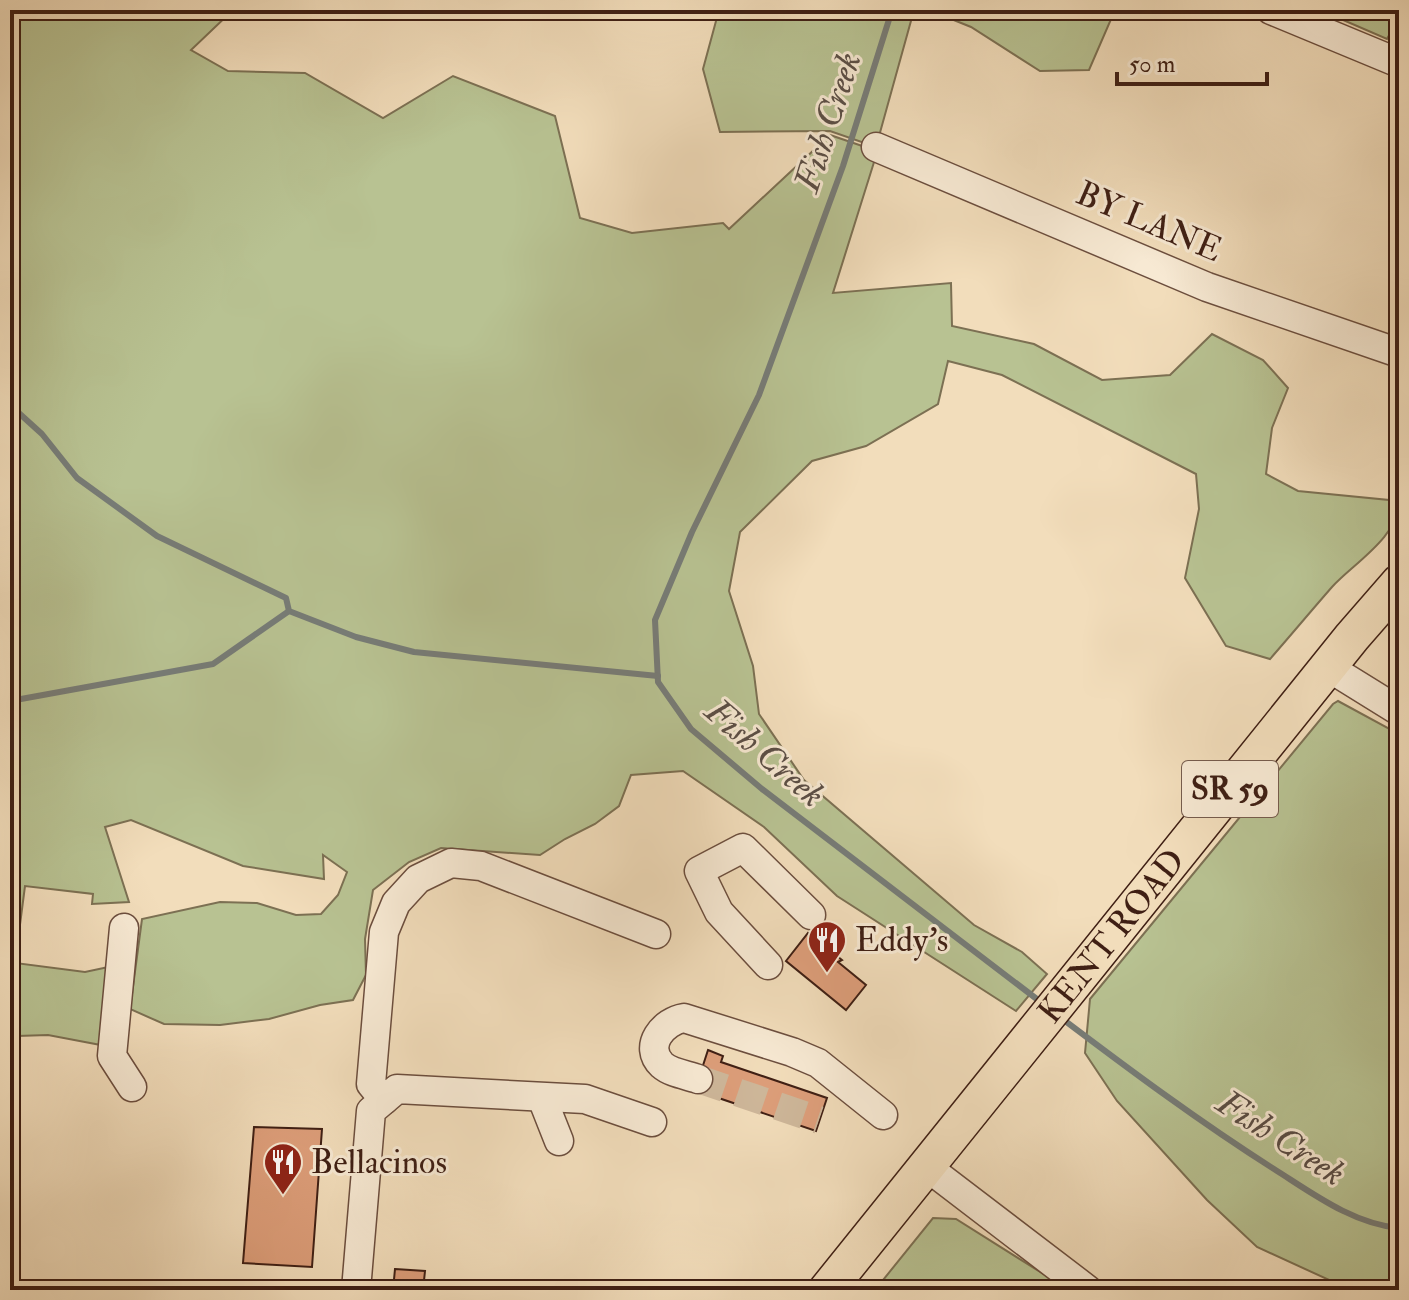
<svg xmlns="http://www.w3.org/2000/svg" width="1409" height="1300" font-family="'IM FELL Double Pica',serif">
<rect width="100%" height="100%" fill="#f2ddbb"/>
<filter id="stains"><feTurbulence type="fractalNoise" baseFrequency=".0025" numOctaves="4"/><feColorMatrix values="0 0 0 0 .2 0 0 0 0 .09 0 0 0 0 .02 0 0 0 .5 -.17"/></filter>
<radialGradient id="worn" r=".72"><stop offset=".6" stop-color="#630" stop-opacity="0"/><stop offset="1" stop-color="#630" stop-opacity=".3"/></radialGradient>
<g fill="#b8c292" stroke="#7c7053" stroke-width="2">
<path d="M 10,10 L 233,10 L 191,50 L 228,71 L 305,73 L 383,118 L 453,76 L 555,116 L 580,218 L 632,233 L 723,223 L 729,229 L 830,135 L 874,150 L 875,159 L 833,293 L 951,283 L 952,326 L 1034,344 L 1102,380 L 1170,375 L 1212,334 L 1263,360 L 1288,388 L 1272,428 L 1266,474 L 1298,491 L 1399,501 C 1399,537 1354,563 1332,587 C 1311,611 1291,635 1270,659 L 1226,646 L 1185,578 L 1199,509 L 1196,474 L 1002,375 L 948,361 L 938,404 L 866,446 L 812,461 L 740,532 L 729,591 L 753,666 L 759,714 L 804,780 L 974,925 L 1022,952 L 1047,974 L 1016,1011 L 837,896 L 764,827 L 683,771 L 631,775 L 619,806 L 595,824 L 565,839 L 540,855 L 441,848 L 409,862 L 373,890 L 365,939 L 366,975 L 353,1000 L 320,1005 L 269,1019 L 220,1025 L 164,1024 L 130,1009 L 142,919 L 220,902 L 257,903 L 296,915 L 321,914 L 338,895 L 347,872 L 323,855 L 324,879 L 243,866 L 131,820 L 105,827 L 129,902 L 92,904 L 93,894 L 25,886 L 15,963 L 85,972 L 113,966 L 106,1046 L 48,1035 L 17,1036 L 10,1032 Z"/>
<path d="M 719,10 L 914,10 L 876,147 L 830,131 L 720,132 L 703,69 Z"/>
<path d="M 929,10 L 1115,10 L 1089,70 L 1040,71 L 971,27 Z"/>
<path d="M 1320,10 L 1399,10 L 1399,17 L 1387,39 Z"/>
<path d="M 1338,701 L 1399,734 L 1399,1290 L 1351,1290 L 1257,1247 L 1207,1200 L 1117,1101 L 1085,1053 L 1090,999 L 1333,704 Z"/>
<path d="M 933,1218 L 956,1219 L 1069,1290 L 875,1290 Z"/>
</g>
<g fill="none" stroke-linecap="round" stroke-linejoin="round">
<g stroke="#777c77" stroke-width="6">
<path d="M 892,10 L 843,166 L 759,395 L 692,532 L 655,620 L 658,682 L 691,729 L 762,789 L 1042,1003"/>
<path d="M 10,405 L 42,434 L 77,478 L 157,536 L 286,598 L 289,611 L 356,637 L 414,652 L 658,676"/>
<path d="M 10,701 L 213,664 L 289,611"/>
<path d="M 1060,1017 C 1130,1070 1200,1122 1274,1169 C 1312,1193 1353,1224 1399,1228"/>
</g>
</g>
<g fill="#dd9e7a" stroke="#3f1f14" stroke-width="2">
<path d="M 808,933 L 842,960 L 838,962 L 866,985 L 846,1010 L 786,961 Z"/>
<path d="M 708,1050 L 723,1056 L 721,1062 L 827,1098 L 816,1131 L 695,1090 Z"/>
<path d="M 254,1127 L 322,1129 L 312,1267 L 243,1263 Z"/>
<path d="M 395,1269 L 425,1271 L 423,1290 L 393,1290 Z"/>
</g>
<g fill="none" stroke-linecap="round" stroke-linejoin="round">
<path stroke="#ceb79a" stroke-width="28" stroke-dasharray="28 14" stroke-linecap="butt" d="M 698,1079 L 819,1120"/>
<defs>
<g id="minor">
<path d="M 1271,10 L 1399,63"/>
<path d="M 876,147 L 1207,287 L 1399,353"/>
<path d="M 1328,667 L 1399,711"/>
<path d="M 124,928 L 112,1056 L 132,1087"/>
<path d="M 768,965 L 719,912 L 699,871 L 743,848 L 811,915"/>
<path d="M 698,1079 C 687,1075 671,1073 662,1065 C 642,1046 664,1021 684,1018 L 792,1052 L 818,1063 L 883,1115"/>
<path d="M 542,1098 L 559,1141"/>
<path d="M 384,1100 L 371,1084 L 384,932 L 396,903 L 418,879 L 451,863 L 481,866 L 656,934"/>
<path d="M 927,1167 L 1088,1290"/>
<path d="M 356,1290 L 371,1111 L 397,1089 L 585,1099 L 652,1122"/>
</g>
<g id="major">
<path id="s1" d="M 827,1290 L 1352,637 L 1399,583"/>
</g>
</defs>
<use href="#minor" stroke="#6c4e3e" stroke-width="31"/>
<use href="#major" stroke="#3f1f14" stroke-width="39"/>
<use href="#minor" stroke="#f7e9d3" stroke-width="28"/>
<use href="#major" stroke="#f2ddbb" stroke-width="36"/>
</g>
<defs>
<symbol id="restaurant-pin" viewBox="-11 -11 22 30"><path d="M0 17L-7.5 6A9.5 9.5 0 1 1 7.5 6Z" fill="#8f2418" stroke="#f7e9d3"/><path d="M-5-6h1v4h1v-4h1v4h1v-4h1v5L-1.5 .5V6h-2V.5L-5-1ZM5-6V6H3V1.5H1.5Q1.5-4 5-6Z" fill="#fff"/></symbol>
</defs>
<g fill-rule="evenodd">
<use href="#restaurant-pin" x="805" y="918" width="44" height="60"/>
<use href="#restaurant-pin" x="261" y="1140" width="44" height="60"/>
</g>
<g text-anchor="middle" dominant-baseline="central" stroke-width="6" stroke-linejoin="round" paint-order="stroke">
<rect fill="#f7e9d3" stroke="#765c4d" stroke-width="2" x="1182" y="761" width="96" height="56" rx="6"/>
<g font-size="32" font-weight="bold" fill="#3f1f14">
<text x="1230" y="789">SR 59</text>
</g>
<g font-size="34" fill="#3f1f14" stroke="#f7e9d3">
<text transform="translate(1149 222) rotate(23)">BY LANE</text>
<text stroke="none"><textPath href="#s1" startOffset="454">KENT ROAD</textPath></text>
</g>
<g font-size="34" fill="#3f1f14" stroke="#f7e9d3" text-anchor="start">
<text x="855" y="940">Eddy's</text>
<text x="311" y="1162">Bellacinos</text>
</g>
<g font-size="36" font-style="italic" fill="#5b4e46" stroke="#f7e9d3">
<text transform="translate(828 122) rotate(-72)">Fish Creek</text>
<text transform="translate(765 753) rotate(41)">Fish Creek</text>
<text transform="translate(1281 1138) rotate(33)">Fish Creek</text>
</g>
</g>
<rect width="1409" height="1300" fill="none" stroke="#f2ddbb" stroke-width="40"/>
<rect x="12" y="12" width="1385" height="1276" fill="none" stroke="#3f1f14" stroke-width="4"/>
<rect x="20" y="20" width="1369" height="1260" fill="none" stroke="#3f1f14" stroke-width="2"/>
<path d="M1117 72v12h150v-12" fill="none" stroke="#3f1f14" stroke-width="4"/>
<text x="1129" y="72" font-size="24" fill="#3f1f14" stroke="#f7e9d3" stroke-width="6" paint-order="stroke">50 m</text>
<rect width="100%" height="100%" filter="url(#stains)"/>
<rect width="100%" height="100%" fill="url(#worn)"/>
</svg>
